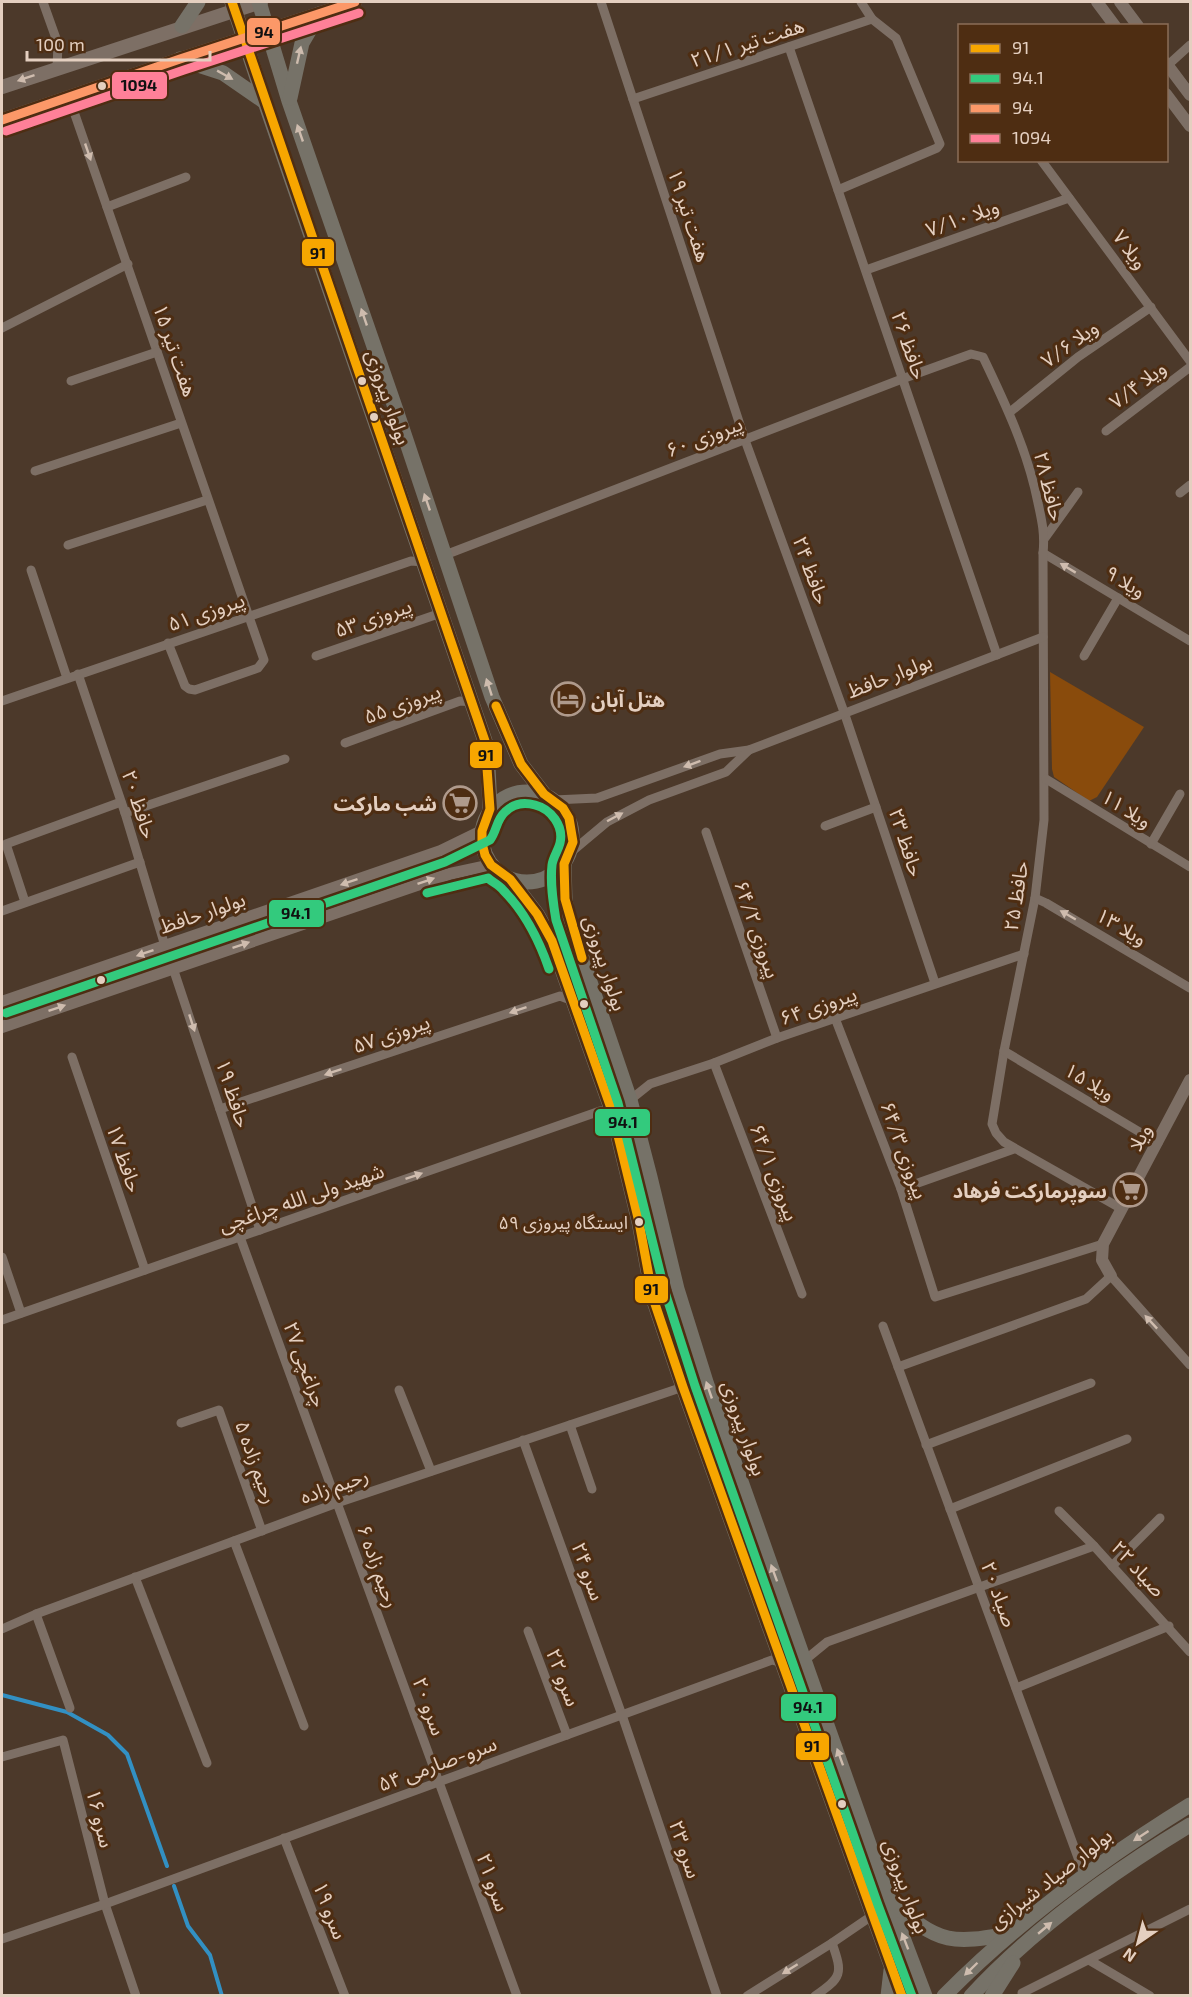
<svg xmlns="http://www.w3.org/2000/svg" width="1192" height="1997" font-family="'Exo 2','Noto Sans Arabic',sans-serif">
<rect width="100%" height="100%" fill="#4c392a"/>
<path fill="#894b0c" d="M 1050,672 L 1144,727 L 1097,797 L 1089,801 L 1054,777 L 1052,769 Z"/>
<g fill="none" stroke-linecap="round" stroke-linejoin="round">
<g stroke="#3290c3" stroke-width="4">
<path d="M 2,1695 L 67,1712 L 108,1735 L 127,1754 L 167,1866"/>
<path d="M 174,1886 L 188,1926 L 210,1955 L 222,1996"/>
</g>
<g stroke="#7d6f65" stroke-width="9">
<path d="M 43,2 L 58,44 L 57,68"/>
<path d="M 601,2 L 745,440 L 844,712 L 935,983"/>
<path d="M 789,47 L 997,655"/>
<path d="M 1168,65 L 1190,45"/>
<path d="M 67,98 L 73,109 L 264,660 L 258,668 L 195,690 L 189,689 L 185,686 L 168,643"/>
<path d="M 633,99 L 872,19"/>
<path d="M 1041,160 L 1190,361"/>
<path d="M 838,190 L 937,148 L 940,144 L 896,38 L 872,19 L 861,2"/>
<path d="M 107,207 L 186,177"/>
<path d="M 866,270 L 1069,198"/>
<path d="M 2,328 L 128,264"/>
<path d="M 71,381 L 157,352"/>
<path d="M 1010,412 L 1078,357 L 1151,307"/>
<path d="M 1106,431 L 1190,367"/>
<path d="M 35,471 L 181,423"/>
<path d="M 1180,493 L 1190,485"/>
<path d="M 1045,538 L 1078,492"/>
<path d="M 68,545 L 207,500"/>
<path d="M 1043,553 L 1190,641"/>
<path d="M 445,555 L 902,379 L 971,354 L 983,357 C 1006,405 1028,452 1038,503 C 1042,521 1045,535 1043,553 L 1044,820 L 1035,898 L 1004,1051 L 992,1124 L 996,1133 L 1004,1142 L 1122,1209"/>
<path d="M 31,570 L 67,678"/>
<path d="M 316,656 L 441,613"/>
<path d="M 1084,656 L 1118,598"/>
<path d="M 78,674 L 125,813 L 165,946"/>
<path d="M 2,701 L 411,561 L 423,562"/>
<path d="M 345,743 L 460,701 L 472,702"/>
<path d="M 1046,779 L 1190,867"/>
<path d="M 554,800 L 597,798 L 720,754 L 749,750 L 1043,637"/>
<path d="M 125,813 L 285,759"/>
<path d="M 825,826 L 876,807"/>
<path d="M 706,832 L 777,1038"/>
<path d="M 1151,844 L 1180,794"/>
<path d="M 570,853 L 607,822 L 649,800 L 726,772 L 749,750"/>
<path d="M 1035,898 L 1046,903 L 1190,988"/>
<path d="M 25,902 L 6,844 L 121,802"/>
<path d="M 2,911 L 140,862"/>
<path d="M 173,968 L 260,1230"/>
<path d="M 835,1018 L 901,1189 L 935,1297 L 1103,1244"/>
<path d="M 1004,1051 L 1158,1143"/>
<path d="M 72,1057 L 145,1270"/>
<path d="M 714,1063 L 802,1294"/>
<path d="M 630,1100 L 650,1084 L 714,1063 L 777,1038 L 1024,954"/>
<path d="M 220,1109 L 560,996 L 573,1001"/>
<path d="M 901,1189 L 1014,1149"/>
<path d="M 240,1237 L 517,1996"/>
<path d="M 2,1257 L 21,1313"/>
<path d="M 2,1320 L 600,1111 L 612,1111"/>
<path d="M 883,1326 L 1084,1874"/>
<path d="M 898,1367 L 1086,1299 L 1111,1276 L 1190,1365"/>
<path d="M 399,1390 L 431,1471"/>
<path d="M 181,1423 L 219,1410 L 262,1531"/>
<path d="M 570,1425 L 592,1489"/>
<path d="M 523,1440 L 622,1715 L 717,1996"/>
<path d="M 926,1445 L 1091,1383"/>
<path d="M 950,1509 L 1127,1439"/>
<path d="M 1059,1511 L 1094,1546 L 1190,1652"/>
<path d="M 234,1541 L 304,1726"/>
<path d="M 1112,1566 L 1160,1518"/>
<path d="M 135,1577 L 207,1763"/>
<path d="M 36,1614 L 70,1708"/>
<path d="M 2,1629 L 36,1614 L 337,1503 L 683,1387"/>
<path d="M 528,1631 L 567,1735"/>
<path d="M 805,1660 L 827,1642 L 1094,1546"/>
<path d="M 1016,1688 L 1169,1626"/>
<path d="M 2,1757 L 63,1740 L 105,1904 L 136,1996"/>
<path d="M 284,1838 L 345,1996"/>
<path d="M 2,1939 L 105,1904 L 772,1660 L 782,1663"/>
<path d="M 1089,1960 L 1150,1996"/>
<path d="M 1022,1993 L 1190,1909"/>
<path d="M 747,1996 L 832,1943 L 873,1915"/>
<path d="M 815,1996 C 842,1977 843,1974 832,1943"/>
</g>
<g stroke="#7d6f65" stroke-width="12">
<path d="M 1097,2 L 1115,26"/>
<path d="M 1120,2 L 1138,26"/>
<path d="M 1166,63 L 1190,95"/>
<path d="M 1166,94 L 1190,126"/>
<path d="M 2,1002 L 441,851 L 482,831"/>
<path d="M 2,1027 L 449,874 L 491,865"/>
<path d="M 1111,1276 L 1102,1260 L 1103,1244 L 1190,1080"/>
</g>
<g stroke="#7d6f65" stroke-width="14">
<path d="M 2,87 L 261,2"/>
<path d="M 2,120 L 180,59 L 355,2"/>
</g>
<g stroke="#767268" stroke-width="15">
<path d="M 232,2 L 265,102 L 485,741 L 488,766 L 490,809"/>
<path d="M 259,2 L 289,101 L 396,410 L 492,697 L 521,764 L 544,794"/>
<path d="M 182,26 L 198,2"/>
<path d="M 180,59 L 223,73 L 265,102"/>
<path d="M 290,98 L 302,43 L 319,14"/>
<circle cx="527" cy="837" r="45"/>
<path d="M 564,864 L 565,899 L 568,917 L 630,1100 L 650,1177 L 677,1289 L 706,1382 L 889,1901 L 925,1996"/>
<path d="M 510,879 L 537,914 L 552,941 L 612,1111 L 639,1222 L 653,1298 L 683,1387 L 902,1996"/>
<path d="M 892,1902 C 908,1916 926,1933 948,1938 C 967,1942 990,1937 1009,1934"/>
<path d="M 888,1996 L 891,1970"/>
<path d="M 944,1996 C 1018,1921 1101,1860 1190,1805"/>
<path d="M 971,1996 C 1034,1928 1112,1872 1190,1825"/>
<path d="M 992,1996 L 1013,1963"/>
</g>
<defs>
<g id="bus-1">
<path d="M 232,2 L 485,741 L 490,809 L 482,831 L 482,843 L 485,855 L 491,865 L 510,879 L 537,914 L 552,941 L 612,1111 L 639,1222 L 653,1298 L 683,1387 L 902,1996"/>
<path d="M 496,706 L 521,764 L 544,794 L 563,808 L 569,818 L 573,842 L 564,864 L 565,899 L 582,958"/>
</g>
<g id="bus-2">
<path d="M 427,893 L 488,878 C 492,882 499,885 503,890 C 525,912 539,940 549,969"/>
<path d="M 6,1013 L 445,862 L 490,840 C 497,831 496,820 505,812 C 513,804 524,802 535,805 C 551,809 564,826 560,843 C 558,851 553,857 552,865 C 550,883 553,902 556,920 L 618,1103 L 665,1292 L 695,1386 L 878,1905 L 912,1996"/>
</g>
<path id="bus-3" d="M 2,120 L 180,59 L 355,2"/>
<path id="bus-4" d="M 6,131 L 184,70 L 359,13"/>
</defs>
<use href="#bus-1" stroke="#4e2d12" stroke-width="14"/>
<use href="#bus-2" stroke="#4e2d12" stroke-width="14"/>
<use href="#bus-3" stroke="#4e2d12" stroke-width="14"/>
<use href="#bus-4" stroke="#4e2d12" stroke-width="14"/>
<use href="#bus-1" stroke="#f7a600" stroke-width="9"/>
<use href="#bus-2" stroke="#33ca7d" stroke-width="9"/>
<use href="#bus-3" stroke="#fc9868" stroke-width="9"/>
<use href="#bus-4" stroke="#ff8098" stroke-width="9"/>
</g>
<defs><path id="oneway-solid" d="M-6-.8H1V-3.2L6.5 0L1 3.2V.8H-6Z" transform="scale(1.5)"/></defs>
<g fill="#cebcae">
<use href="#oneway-solid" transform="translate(299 55) rotate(-77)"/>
<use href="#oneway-solid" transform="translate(225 75) rotate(29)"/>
<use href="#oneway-solid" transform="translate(300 133) rotate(-109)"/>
<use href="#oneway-solid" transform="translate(364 317) rotate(-109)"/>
<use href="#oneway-solid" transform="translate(427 502) rotate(-109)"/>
<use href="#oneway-solid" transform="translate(489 687) rotate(-108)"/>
<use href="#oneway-solid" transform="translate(709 1390) rotate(-109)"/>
<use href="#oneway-solid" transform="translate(774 1573) rotate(-110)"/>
<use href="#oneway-solid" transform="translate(840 1757) rotate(-110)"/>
<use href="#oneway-solid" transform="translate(1141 1836) rotate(147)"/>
<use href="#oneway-solid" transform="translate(1045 1928) rotate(-40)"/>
<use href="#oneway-solid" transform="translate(905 1941) rotate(-111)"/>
<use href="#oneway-solid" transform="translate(971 1969) rotate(136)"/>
</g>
<g fill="#cfbcae">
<use href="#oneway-solid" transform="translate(26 78) rotate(161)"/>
<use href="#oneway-solid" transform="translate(88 152) rotate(71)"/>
<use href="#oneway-solid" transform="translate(1068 568) rotate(-149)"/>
<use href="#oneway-solid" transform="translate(692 764) rotate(160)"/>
<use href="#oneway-solid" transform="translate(615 817) rotate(-28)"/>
<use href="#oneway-solid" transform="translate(426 881) rotate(-19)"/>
<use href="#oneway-solid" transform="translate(349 882) rotate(161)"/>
<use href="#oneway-solid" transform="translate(1068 915) rotate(-150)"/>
<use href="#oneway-solid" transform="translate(241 945) rotate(-19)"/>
<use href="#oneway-solid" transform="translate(145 953) rotate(161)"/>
<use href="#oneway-solid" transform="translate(57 1008) rotate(-19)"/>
<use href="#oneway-solid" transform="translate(518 1010) rotate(161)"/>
<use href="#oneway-solid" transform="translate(192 1023) rotate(72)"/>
<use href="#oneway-solid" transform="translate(333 1072) rotate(161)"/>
<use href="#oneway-solid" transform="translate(414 1176) rotate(-19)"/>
<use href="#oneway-solid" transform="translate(1151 1322) rotate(-133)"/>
<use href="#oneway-solid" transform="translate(790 1969) rotate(148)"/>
</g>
<defs>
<symbol id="hotel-ring" viewBox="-11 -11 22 22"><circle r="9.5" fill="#4e2d12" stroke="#af9a8c" stroke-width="1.5"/><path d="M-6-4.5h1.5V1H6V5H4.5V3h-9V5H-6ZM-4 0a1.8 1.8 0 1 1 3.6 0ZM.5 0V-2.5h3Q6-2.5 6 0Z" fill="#af9a8c"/></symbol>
<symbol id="supermarket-ring" viewBox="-11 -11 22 22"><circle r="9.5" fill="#4e2d12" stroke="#af9a8c" stroke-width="1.5"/><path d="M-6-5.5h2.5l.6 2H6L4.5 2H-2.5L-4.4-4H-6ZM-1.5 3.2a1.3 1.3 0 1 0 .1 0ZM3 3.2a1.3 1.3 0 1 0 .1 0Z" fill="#af9a8c"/></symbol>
</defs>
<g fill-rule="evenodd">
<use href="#hotel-ring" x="549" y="680" width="38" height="38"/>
<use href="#supermarket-ring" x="441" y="784" width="38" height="38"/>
<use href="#supermarket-ring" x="1111" y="1171" width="38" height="38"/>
</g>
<g fill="#e4cfc0" stroke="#4e2d12" stroke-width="2">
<circle cx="102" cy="86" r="5"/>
<circle cx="362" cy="381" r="5"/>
<circle cx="374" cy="417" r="5"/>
<circle cx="101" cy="980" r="5"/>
<circle cx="584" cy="1004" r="5"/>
<circle cx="639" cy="1222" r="5"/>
<circle cx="842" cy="1804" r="5"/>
</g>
<g text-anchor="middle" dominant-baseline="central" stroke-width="6" stroke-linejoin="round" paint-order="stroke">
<g font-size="18" fill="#e4cfc0" stroke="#4e2d12" text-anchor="end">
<text x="628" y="1222">ایستگاه پیروزی ۵۹</text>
</g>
<g font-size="20" fill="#e4cfc0" stroke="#4e2d12">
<text transform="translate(747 42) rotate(-18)">هفت تیر ۲۱/۱</text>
<text transform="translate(690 215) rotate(72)">هفت تیر ۱۹</text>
<text transform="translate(962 217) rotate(-19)">ویلا ۷/۱۰</text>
<text transform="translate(1131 249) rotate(53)">ویلا ۷</text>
<text transform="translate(1069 343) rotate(-36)">ویلا ۷/۶</text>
<text transform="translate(910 345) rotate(71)">حافظ ۲۶</text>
<text transform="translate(176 350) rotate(71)">هفت تیر ۱۵</text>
<text transform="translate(1137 384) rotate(-37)">ویلا ۷/۴</text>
<text transform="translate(389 397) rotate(71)">بولوار پیروزی</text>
<text transform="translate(704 436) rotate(-21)">پیروزی ۶۰</text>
<text transform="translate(1050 486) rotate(76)">حافظ ۲۸</text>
<text transform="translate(812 570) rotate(70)">حافظ ۲۴</text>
<text transform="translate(1126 581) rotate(31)">ویلا ۹</text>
<text transform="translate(206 611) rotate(-19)">پیروزی ۵۱</text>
<text transform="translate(373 617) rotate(-19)">پیروزی ۵۳</text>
<text transform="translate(889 675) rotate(-21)">بولوار حافظ</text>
<text transform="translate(402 703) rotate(-20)">پیروزی ۵۵</text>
<text transform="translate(140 804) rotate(72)">حافظ ۲۰</text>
<text transform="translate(1127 808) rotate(32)">ویلا ۱۱</text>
<text transform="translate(907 842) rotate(72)">حافظ ۲۳</text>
<text transform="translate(1015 896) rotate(-81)">حافظ ۲۵</text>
<text transform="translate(202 912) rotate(-19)">بولوار حافظ</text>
<text transform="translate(1122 926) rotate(30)">ویلا ۱۳</text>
<text transform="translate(758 929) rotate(71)">پیروزی ۶۴/۲</text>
<text transform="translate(606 963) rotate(72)">بولوار پیروزی</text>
<text transform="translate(818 1005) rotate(-19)">پیروزی ۶۴</text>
<text transform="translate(391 1033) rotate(-19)">پیروزی ۵۷</text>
<text transform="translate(1090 1081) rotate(31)">ویلا ۱۵</text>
<text transform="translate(234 1093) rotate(72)">حافظ ۱۹</text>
<text transform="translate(1139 1137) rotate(-62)">ویلا</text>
<text transform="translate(905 1150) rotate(70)">پیروزی ۶۴/۳</text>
<text transform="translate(125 1158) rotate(71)">حافظ ۱۷</text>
<text transform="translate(775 1172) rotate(69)">پیروزی ۶۴/۱</text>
<text transform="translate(301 1197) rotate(-19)">شهید ولی الله چراغچی</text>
<text transform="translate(306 1364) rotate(70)">چراغچی ۲۷</text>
<text transform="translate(745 1428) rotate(71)">بولوار پیروزی</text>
<text transform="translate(257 1462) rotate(70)">رحیم زاده ۵</text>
<text transform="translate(334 1485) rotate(-19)">رحیم زاده</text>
<text transform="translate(379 1566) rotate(70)">رحیم زاده ۶</text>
<text transform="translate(1139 1568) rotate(47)">صیاد ۲۲</text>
<text transform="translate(589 1571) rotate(70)">سرو ۲۴</text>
<text transform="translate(1000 1594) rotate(70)">صیاد ۲۰</text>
<text transform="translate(564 1677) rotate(69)">سرو ۲۲</text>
<text transform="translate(430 1706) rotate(70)">سرو ۲۰</text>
<text transform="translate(437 1763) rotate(-20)">سرو-صارمی ۵۴</text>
<text transform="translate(101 1818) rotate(76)">سرو ۱۶</text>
<text transform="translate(686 1849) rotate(71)">سرو ۲۳</text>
<text transform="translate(1050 1878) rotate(-38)">بولوار صیاد شیرازی</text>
<text transform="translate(494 1882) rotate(70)">سرو ۲۱</text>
<text transform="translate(907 1886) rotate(70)">بولوار پیروزی</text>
<text transform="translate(331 1910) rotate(69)">سرو ۱۹</text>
</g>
<g font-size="20" font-weight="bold" fill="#e4cfc0" stroke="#4e2d12" text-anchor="end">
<text x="591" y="699" text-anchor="start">هتل آبان</text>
<text x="437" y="803">شب مارکت</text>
<text x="1107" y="1190">سوپرمارکت فرهاد</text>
</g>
</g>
<g stroke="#4e2d12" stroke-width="2">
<rect x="246" y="17" width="35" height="29" rx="6" fill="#fc9868"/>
<rect x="111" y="71" width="57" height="29" rx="6" fill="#ff8098"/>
<rect x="301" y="238" width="34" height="29" rx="6" fill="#f7a600"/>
<rect x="469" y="741" width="34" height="28" rx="6" fill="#f7a600"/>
<rect x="268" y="899" width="57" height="29" rx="6" fill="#33ca7d"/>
<rect x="594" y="1108" width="57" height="29" rx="6" fill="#33ca7d"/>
<rect x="634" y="1275" width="35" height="29" rx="6" fill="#f7a600"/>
<rect x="780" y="1693" width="57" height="29" rx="6" fill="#33ca7d"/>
<rect x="795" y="1732" width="35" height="29" rx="6" fill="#f7a600"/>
</g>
<g font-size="16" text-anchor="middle" font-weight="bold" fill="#111">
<text x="264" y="38">94</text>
<text x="139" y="91">1094</text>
<text x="318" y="259">91</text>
<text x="486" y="761">91</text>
<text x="296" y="919">94.1</text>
<text x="623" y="1128">94.1</text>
<text x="651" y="1295">91</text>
<text x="808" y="1713">94.1</text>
<text x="812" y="1752">91</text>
</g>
<rect width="1192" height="1997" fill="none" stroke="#e4cfc0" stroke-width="6"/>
<rect x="958" y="24" width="210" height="138" fill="#4e2d12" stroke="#8a6e58" stroke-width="1.5"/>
<rect x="970" y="44" width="30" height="9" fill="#f7a600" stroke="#8a6e58" stroke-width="1.5"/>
<text x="1012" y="54" font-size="18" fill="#e4cfc0">91</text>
<rect x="970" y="74" width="30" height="9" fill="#33ca7d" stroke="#8a6e58" stroke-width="1.5"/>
<text x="1012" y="84" font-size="18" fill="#e4cfc0">94.1</text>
<rect x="970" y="104" width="30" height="9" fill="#fc9868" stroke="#8a6e58" stroke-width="1.5"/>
<text x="1012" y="114" font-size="18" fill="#e4cfc0">94</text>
<rect x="970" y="134" width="30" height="9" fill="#ff8098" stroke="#8a6e58" stroke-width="1.5"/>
<text x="1012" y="144" font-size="18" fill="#e4cfc0">1094</text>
<g transform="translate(1138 1943) rotate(215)" stroke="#4e2d12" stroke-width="4.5" paint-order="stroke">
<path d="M0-4.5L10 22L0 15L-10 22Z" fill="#e4cfc0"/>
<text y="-9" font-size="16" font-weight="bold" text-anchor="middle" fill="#e4cfc0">N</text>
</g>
<path d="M27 51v9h183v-9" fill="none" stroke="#e4cfc0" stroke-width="3"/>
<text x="36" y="51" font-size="18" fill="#e4cfc0" stroke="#4e2d12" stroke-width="4.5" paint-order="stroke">100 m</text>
</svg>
